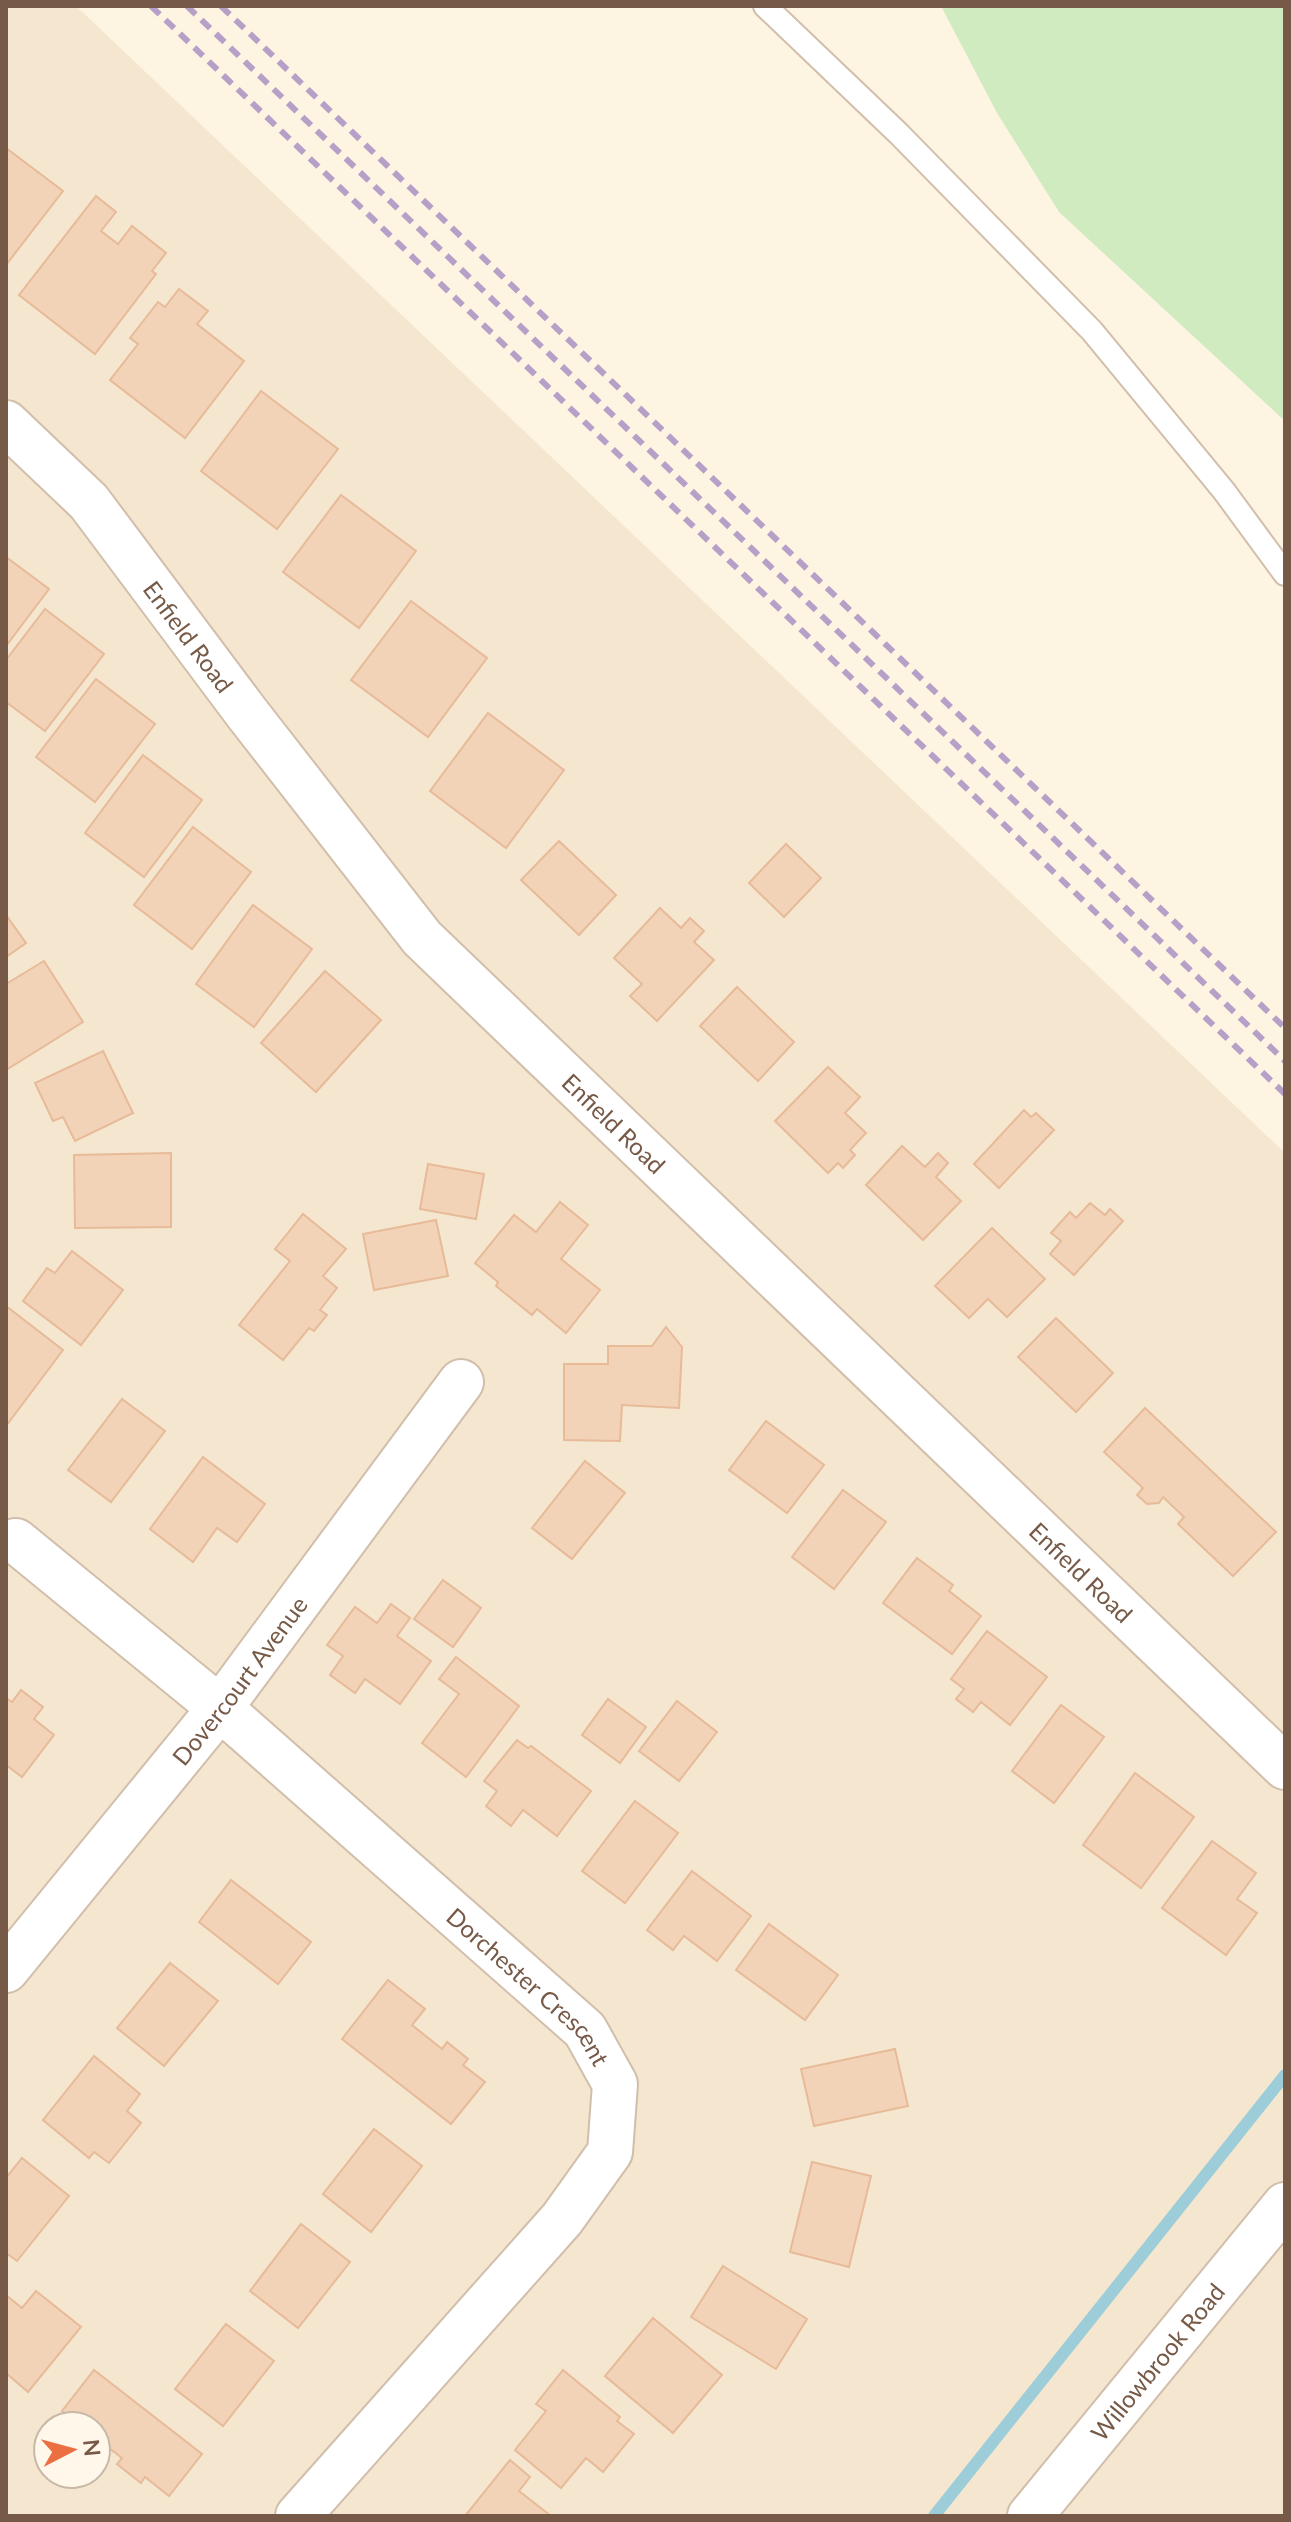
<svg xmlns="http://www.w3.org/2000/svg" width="1291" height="2522" font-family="Lato,sans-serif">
<rect width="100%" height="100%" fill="#fdf4e2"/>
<path fill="#f5e6d0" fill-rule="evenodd" d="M 6,6 L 76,6 L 1285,1153 L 1285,2516 L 6,2516 ZM 48,2426 L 96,2426 L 96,2474 L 48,2474 Z"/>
<path fill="#d0ebc0" d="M 941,6 L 1285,6 L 1285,421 L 1059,212 L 997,113 Z"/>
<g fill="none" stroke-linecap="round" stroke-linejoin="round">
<path stroke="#9ccdd9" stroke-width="12" d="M 934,2516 L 1285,2075"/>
</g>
<g fill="#f3d3b8" stroke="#e7ba98" stroke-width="2">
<path d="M 6,148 L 63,191 L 6,265 Z"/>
<path d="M 96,196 L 116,212 L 101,231 L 118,244 L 132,226 L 166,253 L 152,271 L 156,274 L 95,354 L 19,295 Z"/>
<path d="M 179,289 L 208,311 L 197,324 L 244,361 L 185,438 L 110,380 L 138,344 L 130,338 L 158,302 L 165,307 Z"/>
<path d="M 261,391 L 338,449 L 277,529 L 201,471 Z"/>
<path d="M 341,495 L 416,551 L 359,628 L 283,572 Z"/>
<path d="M 6,557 L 49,589 L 6,646 Z"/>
<path d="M 411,601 L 487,658 L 428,737 L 351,680 Z"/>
<path d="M 45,609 L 104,654 L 45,731 L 6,702 L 6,660 Z"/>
<path d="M 96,679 L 155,724 L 95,802 L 36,757 Z"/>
<path d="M 488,713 L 564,770 L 506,848 L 430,791 Z"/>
<path d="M 143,755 L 202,800 L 144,877 L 85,833 Z"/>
<path d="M 193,827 L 251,872 L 192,949 L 134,905 Z"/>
<path d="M 559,841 L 616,895 L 579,935 L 521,880 Z"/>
<path d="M 786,844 L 821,878 L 784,917 L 749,883 Z"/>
<path d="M 253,905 L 312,949 L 254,1027 L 196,984 Z"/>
<path d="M 660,908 L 681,928 L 690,918 L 704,931 L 694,942 L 714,960 L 657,1021 L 630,996 L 642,984 L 614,958 Z"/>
<path d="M 6,915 L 26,943 L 6,957 Z"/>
<path d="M 44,961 L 83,1022 L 6,1070 L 6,984 Z"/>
<path d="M 325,971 L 381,1020 L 316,1092 L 261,1043 Z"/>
<path d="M 737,987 L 794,1042 L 758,1081 L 700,1026 Z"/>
<path d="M 103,1051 L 133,1113 L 75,1141 L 63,1117 L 53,1121 L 35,1083 Z"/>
<path d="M 828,1067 L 860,1097 L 845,1113 L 866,1133 L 850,1150 L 855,1155 L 843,1168 L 838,1163 L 828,1173 L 775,1121 Z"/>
<path d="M 1024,1110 L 1031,1117 L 1036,1113 L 1054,1130 L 999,1188 L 974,1164 Z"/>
<path d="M 902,1146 L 925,1167 L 938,1153 L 948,1163 L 936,1177 L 961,1201 L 923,1240 L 866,1185 Z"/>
<path d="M 171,1153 L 171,1227 L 75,1228 L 74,1155 Z"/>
<path d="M 428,1164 L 484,1174 L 476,1219 L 420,1209 Z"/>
<path d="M 560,1202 L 588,1225 L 561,1259 L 600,1290 L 566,1333 L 537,1309 L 532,1315 L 496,1286 L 498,1282 L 475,1263 L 514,1215 L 536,1232 Z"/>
<path d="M 1090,1203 L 1105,1215 L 1110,1209 L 1123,1221 L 1074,1275 L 1050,1254 L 1061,1241 L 1051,1233 L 1070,1212 L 1076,1218 Z"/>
<path d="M 303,1214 L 346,1249 L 323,1276 L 337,1288 L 320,1310 L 327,1315 L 314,1331 L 309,1328 L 283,1360 L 239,1325 L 290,1261 L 275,1249 Z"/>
<path d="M 436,1220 L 448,1276 L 374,1290 L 363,1234 Z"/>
<path d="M 992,1228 L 1045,1279 L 1007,1317 L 988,1299 L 969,1318 L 935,1286 Z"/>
<path d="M 72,1251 L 123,1290 L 81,1345 L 23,1301 L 47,1268 L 55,1273 Z"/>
<path d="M 6,1306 L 63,1350 L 6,1426 Z"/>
<path d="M 1056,1318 L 1113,1373 L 1076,1412 L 1018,1357 Z"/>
<path d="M 666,1327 L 682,1347 L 679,1408 L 622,1405 L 620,1441 L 564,1440 L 564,1364 L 608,1364 L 608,1346 L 652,1346 Z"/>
<path d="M 122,1399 L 165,1431 L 111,1502 L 68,1470 Z"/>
<path d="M 1145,1408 L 1276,1532 L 1233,1576 L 1178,1524 L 1184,1517 L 1163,1497 L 1159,1503 L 1147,1504 L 1137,1495 L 1143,1488 L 1104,1452 Z"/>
<path d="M 766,1421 L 824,1465 L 787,1513 L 729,1470 Z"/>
<path d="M 203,1457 L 265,1504 L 237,1542 L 217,1528 L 193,1562 L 150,1529 Z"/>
<path d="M 585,1461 L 625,1493 L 572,1559 L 532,1528 Z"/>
<path d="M 843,1490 L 886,1522 L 834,1589 L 792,1557 Z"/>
<path d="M 917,1558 L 953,1585 L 949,1591 L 981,1616 L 952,1654 L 883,1603 Z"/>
<path d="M 443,1580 L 481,1608 L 453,1647 L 414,1619 Z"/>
<path d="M 391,1604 L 410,1618 L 397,1636 L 431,1661 L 400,1704 L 365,1679 L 355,1693 L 330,1675 L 343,1656 L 327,1645 L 355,1607 L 377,1623 Z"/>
<path d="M 987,1631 L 1047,1677 L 1010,1725 L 981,1702 L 973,1712 L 956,1699 L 964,1689 L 951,1679 Z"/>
<path d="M 456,1657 L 519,1706 L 466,1777 L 422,1743 L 459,1694 L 439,1679 Z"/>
<path d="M 21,1690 L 43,1707 L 34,1719 L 54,1735 L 22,1777 L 6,1765 L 6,1698 L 12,1702 Z"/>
<path d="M 608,1699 L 646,1727 L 620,1763 L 582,1735 Z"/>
<path d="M 677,1701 L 717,1732 L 679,1781 L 639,1751 Z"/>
<path d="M 1061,1705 L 1104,1737 L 1054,1803 L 1012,1771 Z"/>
<path d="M 517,1740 L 528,1748 L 531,1746 L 591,1791 L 557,1836 L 523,1810 L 511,1826 L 486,1806 L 497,1791 L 484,1781 Z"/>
<path d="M 1135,1773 L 1194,1817 L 1141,1888 L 1083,1845 Z"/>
<path d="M 635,1801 L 678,1833 L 625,1903 L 582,1871 Z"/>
<path d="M 1212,1841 L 1256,1873 L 1237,1899 L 1257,1913 L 1226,1955 L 1162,1908 Z"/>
<path d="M 692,1871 L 751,1916 L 717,1961 L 684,1936 L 673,1950 L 647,1930 Z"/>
<path d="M 231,1880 L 311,1942 L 278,1984 L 199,1922 Z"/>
<path d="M 769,1924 L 838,1975 L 805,2020 L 736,1970 Z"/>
<path d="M 170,1963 L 218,2001 L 164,2066 L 117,2028 Z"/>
<path d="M 388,1980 L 425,2009 L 412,2025 L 442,2049 L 447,2042 L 468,2059 L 463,2065 L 485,2082 L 451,2124 L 342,2039 Z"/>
<path d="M 895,2049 L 908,2106 L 814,2126 L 801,2069 Z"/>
<path d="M 94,2056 L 140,2094 L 127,2111 L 141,2123 L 109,2163 L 94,2152 L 89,2158 L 43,2120 Z"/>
<path d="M 374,2129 L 422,2166 L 371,2232 L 323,2194 Z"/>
<path d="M 22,2158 L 69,2196 L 17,2261 L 6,2253 L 6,2178 Z"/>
<path d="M 812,2162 L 871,2176 L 849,2267 L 790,2252 Z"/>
<path d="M 301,2224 L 350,2262 L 298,2328 L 250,2291 Z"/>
<path d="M 723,2266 L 807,2319 L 776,2369 L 691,2317 Z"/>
<path d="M 36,2291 L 81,2327 L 28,2392 L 6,2373 L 6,2295 L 22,2308 Z"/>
<path d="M 653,2318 L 722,2375 L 673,2433 L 605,2376 Z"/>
<path d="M 226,2324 L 274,2361 L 223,2426 L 175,2389 Z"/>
<path d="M 94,2370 L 202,2454 L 169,2496 L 145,2477 L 141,2483 L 117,2464 L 122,2458 L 96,2438 L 96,2426 L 81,2426 L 62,2411 Z"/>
<path d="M 563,2370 L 620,2417 L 617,2421 L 634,2434 L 603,2472 L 586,2458 L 561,2488 L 515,2450 L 546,2411 L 536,2404 Z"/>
<path d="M 510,2460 L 530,2477 L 519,2491 L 551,2516 L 465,2516 Z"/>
</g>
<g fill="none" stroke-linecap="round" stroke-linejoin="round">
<defs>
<path id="service" d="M 765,6 L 899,134 L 1092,331 L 1224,491 L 1285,574"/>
<g id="minor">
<path id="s1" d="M 6,423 L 89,502 L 246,712 L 422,938 L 1285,1767"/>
<path id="s2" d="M 16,1541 L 220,1708 L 585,2030 L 615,2084 L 610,2152 L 562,2219 L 298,2516"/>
<path id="s3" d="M 6,1970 L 220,1708 L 461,1382"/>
<path id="s4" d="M 1030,2516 L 1285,2205"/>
</g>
</defs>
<use href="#service" stroke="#d1beab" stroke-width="26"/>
<use href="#minor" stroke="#d1beab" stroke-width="48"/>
<use href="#service" stroke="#fff" stroke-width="22"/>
<use href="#minor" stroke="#fff" stroke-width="44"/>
<g stroke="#b7a0c7" stroke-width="6" stroke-dasharray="12 8" stroke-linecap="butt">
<path d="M 151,6 L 1285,1094"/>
<path d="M 187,6 L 1285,1061"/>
<path d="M 221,6 L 1285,1028"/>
</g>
</g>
<g text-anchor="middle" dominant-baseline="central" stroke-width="8" stroke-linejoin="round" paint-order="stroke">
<g font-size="24" fill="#765a47" stroke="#fff7e9">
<text stroke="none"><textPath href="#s1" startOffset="282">Enfield Road</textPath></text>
<text stroke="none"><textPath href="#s1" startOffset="930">Enfield Road</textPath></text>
<text stroke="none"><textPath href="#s1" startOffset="1578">Enfield Road</textPath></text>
<text stroke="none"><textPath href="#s3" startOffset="372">Dovercourt Avenue</textPath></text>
<text stroke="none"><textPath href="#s2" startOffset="680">Dorchester Crescent</textPath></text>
<text stroke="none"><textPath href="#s4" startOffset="200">Willowbrook Road</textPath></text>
</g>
</g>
<rect width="1291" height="2522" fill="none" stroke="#765a47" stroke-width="16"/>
<g transform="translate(72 2450) rotate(84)"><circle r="38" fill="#fff7e9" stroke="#c8b8a8" stroke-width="2"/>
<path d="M0-6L14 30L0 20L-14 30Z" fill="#ec6f42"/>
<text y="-12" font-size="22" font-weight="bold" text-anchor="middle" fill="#765a47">N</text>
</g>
</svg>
